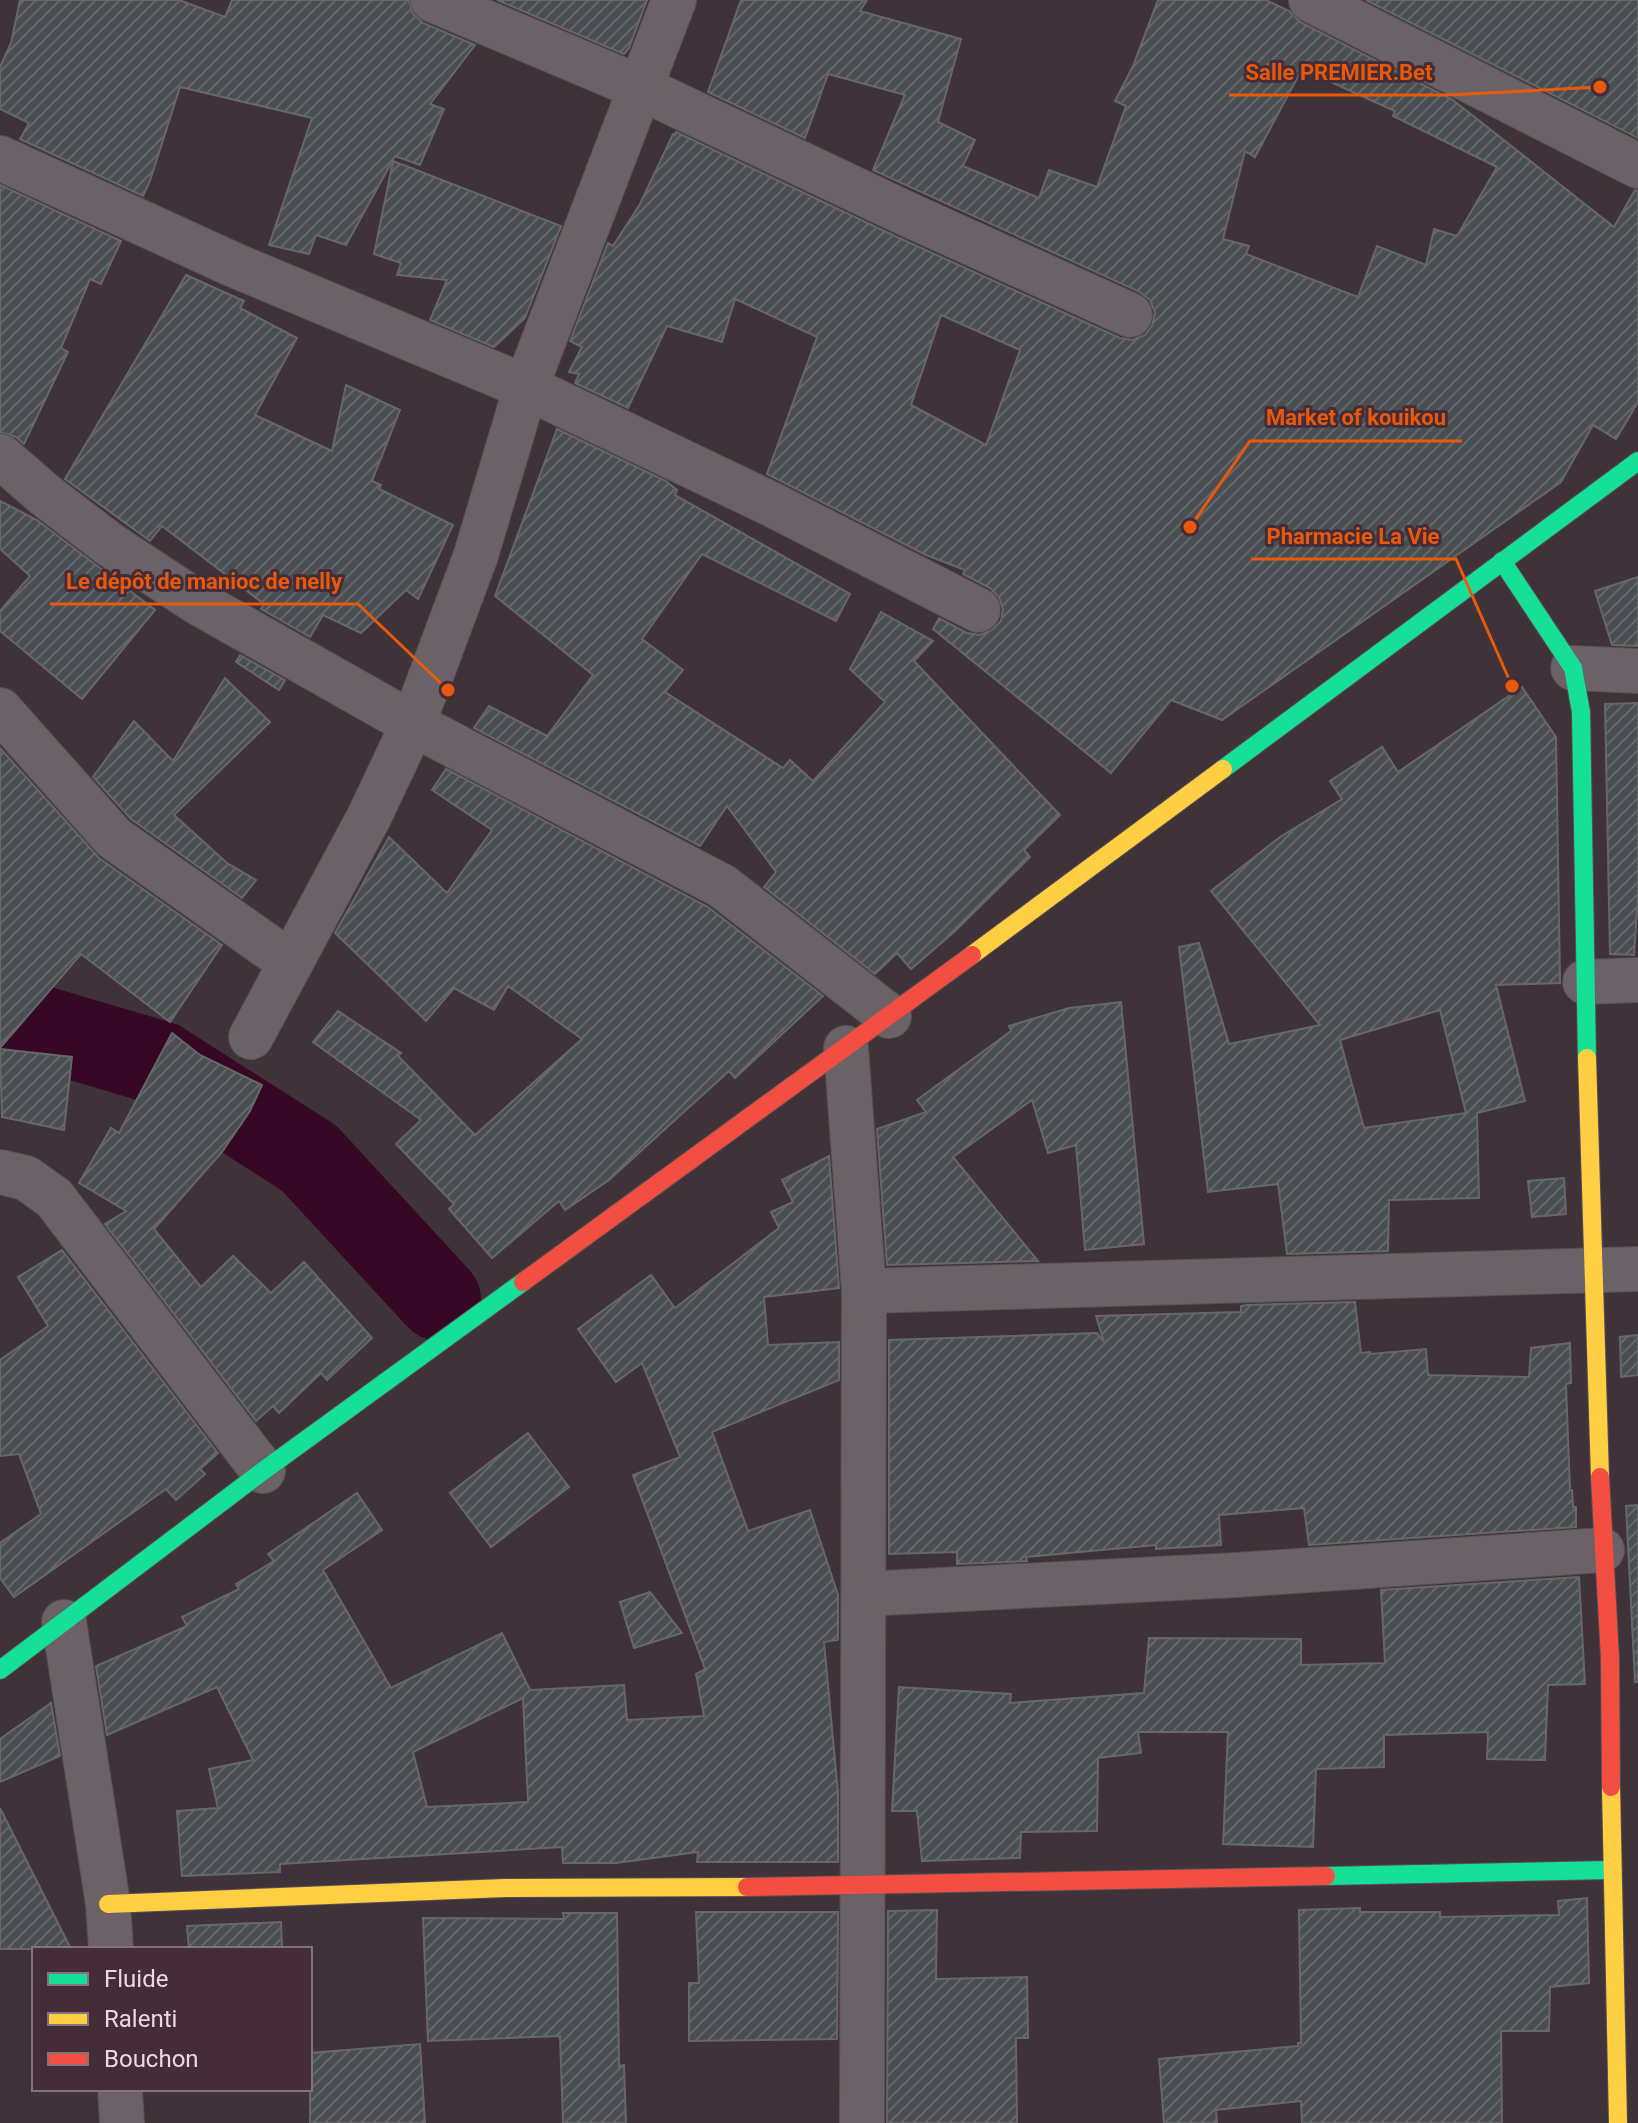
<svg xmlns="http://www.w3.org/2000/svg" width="1638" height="2123" font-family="Roboto,sans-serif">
<defs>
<pattern id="building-hatch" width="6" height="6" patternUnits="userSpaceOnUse" patternTransform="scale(2)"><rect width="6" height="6" fill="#494e52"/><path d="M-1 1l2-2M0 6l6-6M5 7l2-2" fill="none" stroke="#63676b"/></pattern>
</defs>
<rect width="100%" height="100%" fill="#3f3239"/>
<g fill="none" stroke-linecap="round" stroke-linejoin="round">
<path stroke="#360826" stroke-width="84" d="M 0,1003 L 35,1026 L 160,1063 L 309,1158 L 439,1299"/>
</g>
<g fill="url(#building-hatch)" stroke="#67676a" stroke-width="2" fill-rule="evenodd">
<path d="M 20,0 L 179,0 L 225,17 L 232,0 L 409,0 L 413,14 L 423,23 L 475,45 L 430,104 L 444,109 L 420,165 L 395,156 L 346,245 L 316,235 L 309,254 L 269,245 L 312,118 L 180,87 L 150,181 L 143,196 L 20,139 L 29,123 L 0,109 L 0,67 L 11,43 Z"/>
<path d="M 497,0 L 647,0 L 629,48 L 624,54 Z"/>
<path d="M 741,0 L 867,0 L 860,11 L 961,39 L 938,122 L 975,140 L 963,166 L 1039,198 L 1049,170 L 1097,187 L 1126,106 L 1115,101 L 1133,66 L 1158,0 L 1266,0 L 1289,11 L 1300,22 L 1453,100 L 1614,227 L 1635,190 L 1638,191 L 1638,402 L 1616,439 L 1593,425 L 1561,482 L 1222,720 L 1171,700 L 1111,773 L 933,629 L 939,618 L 967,633 L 980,635 L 992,630 L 1001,621 L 1003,610 L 999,597 L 990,588 L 963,574 L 965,570 L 926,555 L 767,474 L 817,337 L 735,299 L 722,342 L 667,326 L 628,408 L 575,383 L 579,374 L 569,372 L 582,347 L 570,341 L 608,243 L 613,246 L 640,204 L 673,134 L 675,135 L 676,132 L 897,237 L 1120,338 L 1133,340 L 1145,335 L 1152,326 L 1155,312 L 1150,300 L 1140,292 L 873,170 L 905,95 L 828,74 L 805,138 L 708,92 ZM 1302,69 L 1395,111 L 1393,116 L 1497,167 L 1457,236 L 1434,229 L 1426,265 L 1377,246 L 1358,297 L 1246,254 L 1249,246 L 1223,239 L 1245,151 L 1255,157 ZM 941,315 L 1020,350 L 986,445 L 911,405 Z"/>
<path d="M 1366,0 L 1638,0 L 1638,138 Z"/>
<path d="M 393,161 L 561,226 L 525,318 L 494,347 L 430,320 L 447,280 L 397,275 L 401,263 L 374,254 Z"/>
<path d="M 0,185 L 121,241 L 101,284 L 90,279 L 61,348 L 68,352 L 24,444 L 16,437 L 0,432 Z"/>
<path d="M 186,275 L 244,301 L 240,308 L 297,338 L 255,415 L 332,451 L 346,385 L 400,410 L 372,481 L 381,485 L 379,489 L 453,525 L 418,599 L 406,590 L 361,633 L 323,615 L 310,637 L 261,609 L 264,604 L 162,526 L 150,541 L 65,479 Z"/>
<path d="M 557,429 L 666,481 L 677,490 L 675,495 L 850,594 L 836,621 L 702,554 L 642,639 L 683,670 L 665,692 L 783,768 L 790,760 L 813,781 L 885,702 L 850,669 L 881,612 L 933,641 L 914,661 L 1060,815 L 1024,850 L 1030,857 L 954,932 L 911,969 L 897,953 L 875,974 L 764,887 L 776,872 L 727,806 L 700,846 L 474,728 L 489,706 L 547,736 L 593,675 L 495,596 Z"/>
<path d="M 0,501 L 37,520 L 155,610 L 82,699 L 0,631 L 0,611 L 30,576 L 0,549 Z"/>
<path d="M 1638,577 L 1638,646 L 1612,645 L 1595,591 Z"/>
<path d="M 240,655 L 285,680 L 279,690 L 236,662 Z"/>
<path d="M 225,678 L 270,722 L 174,815 L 227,863 L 256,880 L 242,898 L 131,819 L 93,777 L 134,721 L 173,761 Z"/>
<path d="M 1522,687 L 1556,737 L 1560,981 L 1560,983 L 1496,985 L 1525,1101 L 1477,1113 L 1479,1198 L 1389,1200 L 1388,1251 L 1287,1254 L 1278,1184 L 1208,1192 L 1179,947 L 1199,943 L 1229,1044 L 1320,1025 L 1211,891 L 1280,837 L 1342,799 L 1330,781 L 1382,747 L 1398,772 ZM 1440,1010 L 1466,1113 L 1364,1128 L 1340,1040 Z"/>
<path d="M 1638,703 L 1638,896 L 1634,955 L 1610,954 L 1605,704 Z"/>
<path d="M 0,748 L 99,858 L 222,945 L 170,1022 L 81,954 L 0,1048 Z"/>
<path d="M 446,769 L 708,907 L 823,996 L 735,1078 L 729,1071 L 609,1180 L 565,1210 L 559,1201 L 492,1258 L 449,1209 L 454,1204 L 396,1144 L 421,1120 L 313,1042 L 338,1011 L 401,1053 L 398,1056 L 475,1135 L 582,1039 L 508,986 L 494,1010 L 454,988 L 426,1021 L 335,933 L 389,837 L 447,893 L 492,830 L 432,790 Z"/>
<path d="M 1121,1002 L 1144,1244 L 1085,1250 L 1076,1145 L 1048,1153 L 1032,1100 L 953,1157 L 1038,1261 L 887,1265 L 877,1129 L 926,1112 L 917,1100 L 1011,1031 L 1009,1026 L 1069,1008 Z"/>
<path d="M 172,1033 L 200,1055 L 262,1085 L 250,1111 L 222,1152 L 154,1229 L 201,1287 L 233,1256 L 271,1293 L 304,1262 L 372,1338 L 327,1380 L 321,1373 L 279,1413 L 273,1406 L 256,1421 L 105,1224 L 126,1211 L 79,1183 L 111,1128 L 119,1133 Z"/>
<path d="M 0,1049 L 72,1057 L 64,1130 L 2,1117 Z"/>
<path d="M 829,1156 L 839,1288 L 764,1297 L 768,1345 L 839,1342 L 839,1380 L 712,1432 L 748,1531 L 810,1510 L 838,1595 L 838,1640 L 824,1642 L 838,1793 L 838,1862 L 697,1862 L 698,1852 L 616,1863 L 563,1863 L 562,1847 L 280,1864 L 280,1872 L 182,1876 L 177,1811 L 218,1808 L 209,1769 L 253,1760 L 217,1687 L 107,1735 L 96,1666 L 187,1626 L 182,1617 L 239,1589 L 236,1584 L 274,1561 L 268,1554 L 357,1493 L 382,1530 L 323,1570 L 391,1688 L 502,1633 L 530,1690 L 624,1685 L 627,1720 L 704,1716 L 696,1674 L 705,1669 L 633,1475 L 680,1457 L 642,1363 L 616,1382 L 578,1329 L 651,1275 L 675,1308 L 779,1228 L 771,1212 L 793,1202 L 782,1180 ZM 523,1698 L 528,1802 L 427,1807 L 413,1752 Z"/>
<path d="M 1564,1178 L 1566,1214 L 1532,1217 L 1528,1181 Z"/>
<path d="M 62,1250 L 218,1453 L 200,1469 L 205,1474 L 176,1500 L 166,1489 L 14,1597 L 0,1578 L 0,1543 L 41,1514 L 19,1454 L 0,1456 L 0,1360 L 48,1326 L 18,1277 Z"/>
<path d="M 1355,1302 L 1361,1353 L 1370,1352 L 1370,1354 L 1426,1349 L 1428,1375 L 1529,1377 L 1531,1348 L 1570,1343 L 1571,1383 L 1566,1384 L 1570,1490 L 1572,1490 L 1573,1507 L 1576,1507 L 1576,1527 L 1309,1545 L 1304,1508 L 1219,1515 L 1221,1545 L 1156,1549 L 1156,1545 L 1026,1557 L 1027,1561 L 957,1564 L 957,1552 L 889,1554 L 889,1340 L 1097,1333 L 1104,1342 L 1096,1316 L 1241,1312 L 1241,1306 L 1247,1305 Z"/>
<path d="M 1638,1335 L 1638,1375 L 1621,1377 L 1620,1337 Z"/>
<path d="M 528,1433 L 569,1487 L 491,1547 L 450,1493 Z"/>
<path d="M 1638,1505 L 1638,1682 L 1635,1682 L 1626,1506 Z"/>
<path d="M 1579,1577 L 1585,1684 L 1548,1685 L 1545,1760 L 1487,1759 L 1488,1732 L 1384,1735 L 1384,1767 L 1316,1769 L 1313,1847 L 1223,1844 L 1228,1732 L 1138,1732 L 1141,1753 L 1098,1758 L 1097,1831 L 1021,1832 L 1020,1858 L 922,1861 L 917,1811 L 892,1811 L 899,1687 L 1011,1694 L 1010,1703 L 1144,1693 L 1149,1638 L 1301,1639 L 1301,1665 L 1385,1663 L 1381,1590 Z"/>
<path d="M 650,1592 L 682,1633 L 634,1648 L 620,1602 Z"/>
<path d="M 51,1703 L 60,1756 L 0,1782 L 0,1739 Z"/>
<path d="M 0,1808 L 71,1949 L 0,1949 Z"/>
<path d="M 1587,1898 L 1589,1983 L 1550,1987 L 1549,2031 L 1501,2031 L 1502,2123 L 1302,2123 L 1301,2101 L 1216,2110 L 1217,2123 L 1164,2123 L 1159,2059 L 1298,2046 L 1298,2043 L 1301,2043 L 1299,1910 L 1360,1908 L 1360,1912 L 1440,1912 L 1440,1917 L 1559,1915 L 1558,1901 Z"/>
<path d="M 937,1910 L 936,1979 L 1027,1977 L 1028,2038 L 1016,2038 L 1017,2123 L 887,2123 L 888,1911 Z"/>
<path d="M 696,1912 L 838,1912 L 837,2039 L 689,2041 L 689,1983 L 699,1983 Z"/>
<path d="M 563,1913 L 617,1913 L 619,2066 L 624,2065 L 626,2123 L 563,2123 L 560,2036 L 428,2041 L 423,1918 L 564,1919 Z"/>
<path d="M 281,1922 L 282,1949 L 189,1949 L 187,1926 Z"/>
<path d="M 420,2044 L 425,2123 L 310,2123 L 310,2053 Z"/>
</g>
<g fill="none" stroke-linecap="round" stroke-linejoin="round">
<defs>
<g id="street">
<path d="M 433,0 L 641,88 L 907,214 L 1130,315"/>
<path d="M 1311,0 L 1638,166"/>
<path d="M 0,158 L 234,265 L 526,387 L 771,504 L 978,610"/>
<path d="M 0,456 L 45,495 L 109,544 L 197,602 L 413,724 L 722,886 L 889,1016"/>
<path d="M 1573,668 L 1638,671"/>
<path d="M 0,710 L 114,838 L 291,963"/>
<path d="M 1585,982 L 1638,980"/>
<path d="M 251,1037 L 369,817 L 413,724 L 476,555 L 526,387 L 674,0"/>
<path d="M 846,1048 L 864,1291 L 862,2123"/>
<path d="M 0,1172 L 26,1178 L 54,1198 L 263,1471"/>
<path d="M 864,1291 L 1638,1269"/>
<path d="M 864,1594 L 1236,1575 L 1602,1550"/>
<path d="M 64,1622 L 108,1904 L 111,1949"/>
<path d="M 120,2089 L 122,2123"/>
</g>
<g id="fast">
<path d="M 1502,561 L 1573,668 L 1581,712 L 1587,1058"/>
<path d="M 1223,769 L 1638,461"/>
<path d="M 0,1670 L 263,1471 L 523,1282"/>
<path d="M 1326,1876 L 1611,1870"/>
</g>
<g id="slow">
<path d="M 972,955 L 1223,769"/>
<path d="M 1587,1058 L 1600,1477"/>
<path d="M 1611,1787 L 1618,2123"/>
<path d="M 108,1904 L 505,1888 L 747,1887"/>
</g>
<g id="jam">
<path d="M 523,1282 L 972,955"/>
<path d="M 1600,1477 L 1610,1658 L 1611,1787"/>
<path d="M 747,1887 L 1326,1876"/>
</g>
</defs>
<use href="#street" stroke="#594e53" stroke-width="46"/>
<use href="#fast" stroke="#594e53" stroke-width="20"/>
<use href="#slow" stroke="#594e53" stroke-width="20"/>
<use href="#jam" stroke="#594e53" stroke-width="20"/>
<use href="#street" stroke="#6b6267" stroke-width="44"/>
<use href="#fast" stroke="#16e098" stroke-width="18"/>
<use href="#slow" stroke="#ffcf43" stroke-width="18"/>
<use href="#jam" stroke="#f24e42" stroke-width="18"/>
</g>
<path fill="none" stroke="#e8590c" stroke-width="3" d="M1600 87L1448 95H1229M1190 527L1250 441H1462M1512 686L1456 559H1251M448 690L358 604H50"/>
<g fill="#e8590c" stroke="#442d39" stroke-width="3">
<circle cx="1600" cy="87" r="8"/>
<circle cx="1190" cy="527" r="8"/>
<circle cx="1512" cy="686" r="8"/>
<circle cx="448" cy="690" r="8"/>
</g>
<g font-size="22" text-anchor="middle" font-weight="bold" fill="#e8590c" stroke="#442d39" stroke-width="6" stroke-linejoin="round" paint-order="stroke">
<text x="1339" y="80">Salle PREMIER.Bet</text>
<text x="1356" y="425">Market of kouikou</text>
<text x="1353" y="544">Pharmacie La Vie</text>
<text x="204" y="589">Le dépôt de manioc de nelly</text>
</g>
<rect x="32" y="1947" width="280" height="144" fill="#442d39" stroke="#86727d" stroke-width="2"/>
<rect x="48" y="1973" width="40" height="12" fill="#16e098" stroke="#86727d" stroke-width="2"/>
<text x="104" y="1987" font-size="24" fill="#e9dae2">Fluide</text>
<rect x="48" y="2013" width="40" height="12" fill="#ffcf43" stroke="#86727d" stroke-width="2"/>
<text x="104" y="2027" font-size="24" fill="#e9dae2">Ralenti</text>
<rect x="48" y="2053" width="40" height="12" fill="#f24e42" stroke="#86727d" stroke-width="2"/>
<text x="104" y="2067" font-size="24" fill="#e9dae2">Bouchon</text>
</svg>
